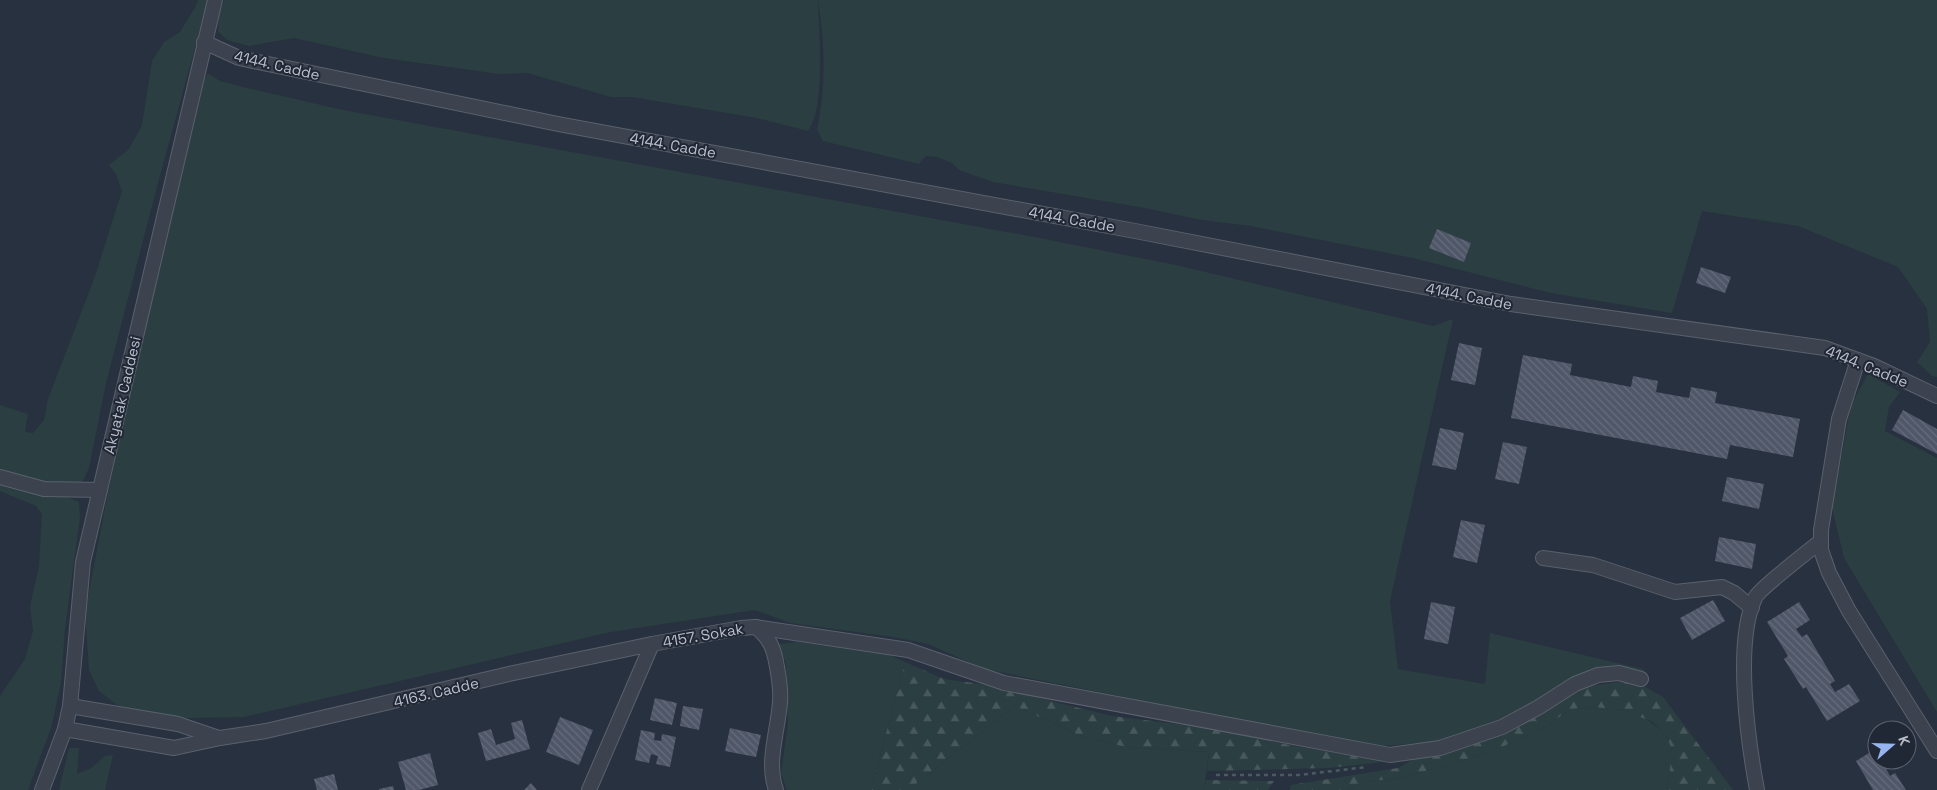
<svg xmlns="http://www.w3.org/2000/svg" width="1937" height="790" font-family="'Space Grotesk',sans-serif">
<defs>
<pattern id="forest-firs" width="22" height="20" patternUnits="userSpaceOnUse" patternTransform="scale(1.25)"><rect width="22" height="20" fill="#2b3e41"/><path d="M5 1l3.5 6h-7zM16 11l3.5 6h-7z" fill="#48585b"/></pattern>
<pattern id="building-back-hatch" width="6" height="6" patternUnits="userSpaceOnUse" patternTransform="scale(1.25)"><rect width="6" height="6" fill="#4f5768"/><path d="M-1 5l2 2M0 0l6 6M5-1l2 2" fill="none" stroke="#666d7c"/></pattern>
</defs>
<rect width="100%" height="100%" fill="#28313f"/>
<g fill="#2b3e41">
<path d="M 198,0 L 208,0 L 157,187 L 106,383 L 89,468 L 81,485 L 47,483 L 0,472 L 0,405 L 28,414 L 25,432 L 33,433 L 44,420 L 48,399 L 94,279 L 122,191 L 116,174 L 109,165 L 129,149 L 142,125 L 152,61 L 164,42 L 180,32 L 196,6 Z"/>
<path d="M 224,0 L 818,0 C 819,31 826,107 808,131 L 757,118 L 632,97 L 611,97 L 527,73 L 499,74 L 384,58 L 294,38 L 249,46 L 227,40 L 218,31 L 219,16 Z"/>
<path d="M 818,0 L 1937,0 L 1937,377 L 1932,376 L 1917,362 L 1930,342 L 1927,309 L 1898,267 L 1798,226 L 1702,211 L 1672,313 L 1551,293 L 1413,258 L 1250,226 L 1202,220 L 1139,207 L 993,182 L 959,170 L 952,163 L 937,157 L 926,156 L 919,164 L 823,141 L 817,130 C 826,86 825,45 818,0 Z"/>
<path d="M 208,73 L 220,81 L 243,87 L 343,110 L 1029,236 L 1176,265 L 1433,326 L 1453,319 L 1390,601 L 1398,669 L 1485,684 L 1490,633 L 1643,669 L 1649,677 L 1621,668 L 1601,667 L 1571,678 L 1533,705 L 1494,725 L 1440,742 L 1378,746 L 1324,737 L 984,669 L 928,644 L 893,637 L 790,623 L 755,610 L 611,632 L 244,717 L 186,718 L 142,712 L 117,705 L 99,691 L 89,670 L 85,613 L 107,497 L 171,209 L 203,80 Z"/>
<path d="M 1868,374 L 1900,392 L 1889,407 L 1885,431 L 1937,458 L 1937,712 L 1844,558 L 1832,508 L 1851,405 Z"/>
<path d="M 0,482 L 14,488 L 67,497 L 79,502 L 80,517 L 65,629 L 61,684 L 51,728 L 28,790 L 0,790 L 0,696 L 25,659 L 33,631 L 30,606 L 39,566 L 42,514 L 36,506 L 0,491 Z"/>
<path d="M 797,642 L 889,655 L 905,662 L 871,790 L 787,790 L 781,774 L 788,723 L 786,663 L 777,644 Z"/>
<path d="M 1015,706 L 1083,737 L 1126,747 L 1209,752 L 1204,790 L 908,790 Z"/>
<path d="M 1593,707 C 1602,708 1611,708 1620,710 C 1639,713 1670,729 1672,751 C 1672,764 1669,778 1666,790 L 1348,790 L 1367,782 L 1404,777 L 1489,753 L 1545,727 L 1571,709 Z"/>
<path d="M 69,748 L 79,748 L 77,774 L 91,768 L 105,756 L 113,755 L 105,790 L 59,790 Z"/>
</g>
<g fill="url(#forest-firs)">
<path d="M 905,662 L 944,679 L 981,684 L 1112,716 L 1201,727 L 1295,746 L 1391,761 L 1329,768 L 1207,771 L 1209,752 L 1126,747 L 1083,737 L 1015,706 L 908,790 L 871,790 Z"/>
<path d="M 1628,681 L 1642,685 L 1663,697 L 1733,790 L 1666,790 L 1669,777 L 1672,750 L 1667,737 L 1653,722 L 1622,710 L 1593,707 L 1571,709 L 1545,727 L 1489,753 L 1404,777 L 1367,782 L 1348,790 L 1290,790 L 1291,785 L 1398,768 L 1418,757 L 1487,740 L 1563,700 L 1582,687 Z"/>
<path d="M 1206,780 L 1274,781 L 1268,790 L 1204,790 Z"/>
</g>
<g fill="url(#building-back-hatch)">
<path d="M 1437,229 L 1471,243 L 1464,262 L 1429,248 Z"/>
<path d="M 1701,267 L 1731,277 L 1725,293 L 1696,283 Z"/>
<path d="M 1459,343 L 1482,348 L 1475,385 L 1451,380 Z"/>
<path d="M 1523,355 L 1572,364 L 1570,375 L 1631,387 L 1633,376 L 1658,381 L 1656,392 L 1689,398 L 1691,387 L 1717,392 L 1715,403 L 1800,419 L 1793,457 L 1730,445 L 1727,459 L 1511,418 Z"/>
<path d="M 1903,410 L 1937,429 L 1937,454 L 1892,430 Z"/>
<path d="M 1440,428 L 1464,433 L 1456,470 L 1432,465 Z"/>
<path d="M 1503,442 L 1527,447 L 1519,484 L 1495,479 Z"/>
<path d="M 1727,477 L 1764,484 L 1759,509 L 1722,501 Z"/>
<path d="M 1461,520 L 1485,525 L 1477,563 L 1453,557 Z"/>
<path d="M 1719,537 L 1756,544 L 1752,569 L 1715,561 Z"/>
<path d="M 1713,600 L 1725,621 L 1692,640 L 1680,618 Z"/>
<path d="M 1431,602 L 1455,607 L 1448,644 L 1424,639 Z"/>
<path d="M 1799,602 L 1810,620 L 1796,629 L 1802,637 L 1807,634 L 1835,681 L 1830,684 L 1835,692 L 1849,684 L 1860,701 L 1827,721 L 1806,687 L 1803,689 L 1784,659 L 1788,656 L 1767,622 Z"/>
<path d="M 655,698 L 677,703 L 672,725 L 650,720 Z"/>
<path d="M 683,706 L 703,709 L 699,730 L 680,726 Z"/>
<path d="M 560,717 L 593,730 L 579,765 L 546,752 Z"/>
<path d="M 522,720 L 530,749 L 486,761 L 478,733 L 491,729 L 496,745 L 515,739 L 511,723 Z"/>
<path d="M 730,728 L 761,735 L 756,757 L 725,751 Z"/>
<path d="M 641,730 L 655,733 L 654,740 L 661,741 L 662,734 L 676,737 L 670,767 L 656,764 L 658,756 L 651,754 L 649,763 L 635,760 Z"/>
<path d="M 1877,748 L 1877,760 L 1896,760 L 1885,767 L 1890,776 L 1895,773 L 1906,790 L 1873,790 L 1856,761 Z"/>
<path d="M 430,753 L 438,785 L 419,790 L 406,790 L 398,762 Z"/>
<path d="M 334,774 L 338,790 L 317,790 L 314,779 Z"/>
<path d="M 531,783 L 537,790 L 524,790 Z"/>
<path d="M 393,786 L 394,790 L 379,790 L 379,789 Z"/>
</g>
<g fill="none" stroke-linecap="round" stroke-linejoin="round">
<defs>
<g id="street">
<path d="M 204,42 L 239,58 L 558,124 L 1135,231 L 1511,304 L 1825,348 L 1874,366 L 1937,396"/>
<path d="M 1858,360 L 1839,419 L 1821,530 L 1821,550 L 1829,573 L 1849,611 L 1937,751"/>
<path d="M 0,477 L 44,489 L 100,490"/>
<path d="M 1543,558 L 1593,565 L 1675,592 L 1722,587 L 1734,593 L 1752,608"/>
<path d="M 756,627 C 770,639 774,648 777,667 C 779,678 781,690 780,702 C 778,731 766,762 776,790"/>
<path d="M 70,706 L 178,724 L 219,738"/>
<path d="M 65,729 L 174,748 L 220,738 L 266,731 L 509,674 L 652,644 L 741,628 L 755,627 L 908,650 L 1004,683 L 1390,755 L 1440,748 L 1502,727 L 1539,707 L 1575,684 L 1598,675 L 1619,673 L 1641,679"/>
<path d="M 42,790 L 65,729 L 70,706 L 83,562 L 215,0"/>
<path d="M 589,790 L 652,644"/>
<path d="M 1757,790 C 1748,741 1734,643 1755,598 C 1758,590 1810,550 1821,541"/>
</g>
</defs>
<use href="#street" stroke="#5a616d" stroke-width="16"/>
<path stroke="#4a5b5f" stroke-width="2.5" stroke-dasharray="4 4" stroke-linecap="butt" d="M 1216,775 L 1299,775 L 1367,767"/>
<use href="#street" stroke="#3c434f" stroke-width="14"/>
</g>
<g text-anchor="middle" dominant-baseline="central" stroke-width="4" stroke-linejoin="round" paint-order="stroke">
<g font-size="15" fill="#b9beca" stroke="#212835">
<text transform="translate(277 65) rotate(13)">4144. Cadde</text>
<text transform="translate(673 145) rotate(10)">4144. Cadde</text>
<text transform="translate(1072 219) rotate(10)">4144. Cadde</text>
<text transform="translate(1469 296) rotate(11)">4144. Cadde</text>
<text transform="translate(1867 366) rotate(22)">4144. Cadde</text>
<text transform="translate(122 395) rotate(-77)">Akyatak Caddesi</text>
<text transform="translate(703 635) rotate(-10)">4157. Sokak</text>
<text transform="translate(436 692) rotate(-13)">4163. Cadde</text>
</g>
</g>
<g transform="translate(1892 745) rotate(70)"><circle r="24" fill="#212835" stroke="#5e6471"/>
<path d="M0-4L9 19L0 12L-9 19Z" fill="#98b4f0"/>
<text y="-8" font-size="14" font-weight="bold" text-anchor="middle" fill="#b9beca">K</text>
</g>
</svg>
